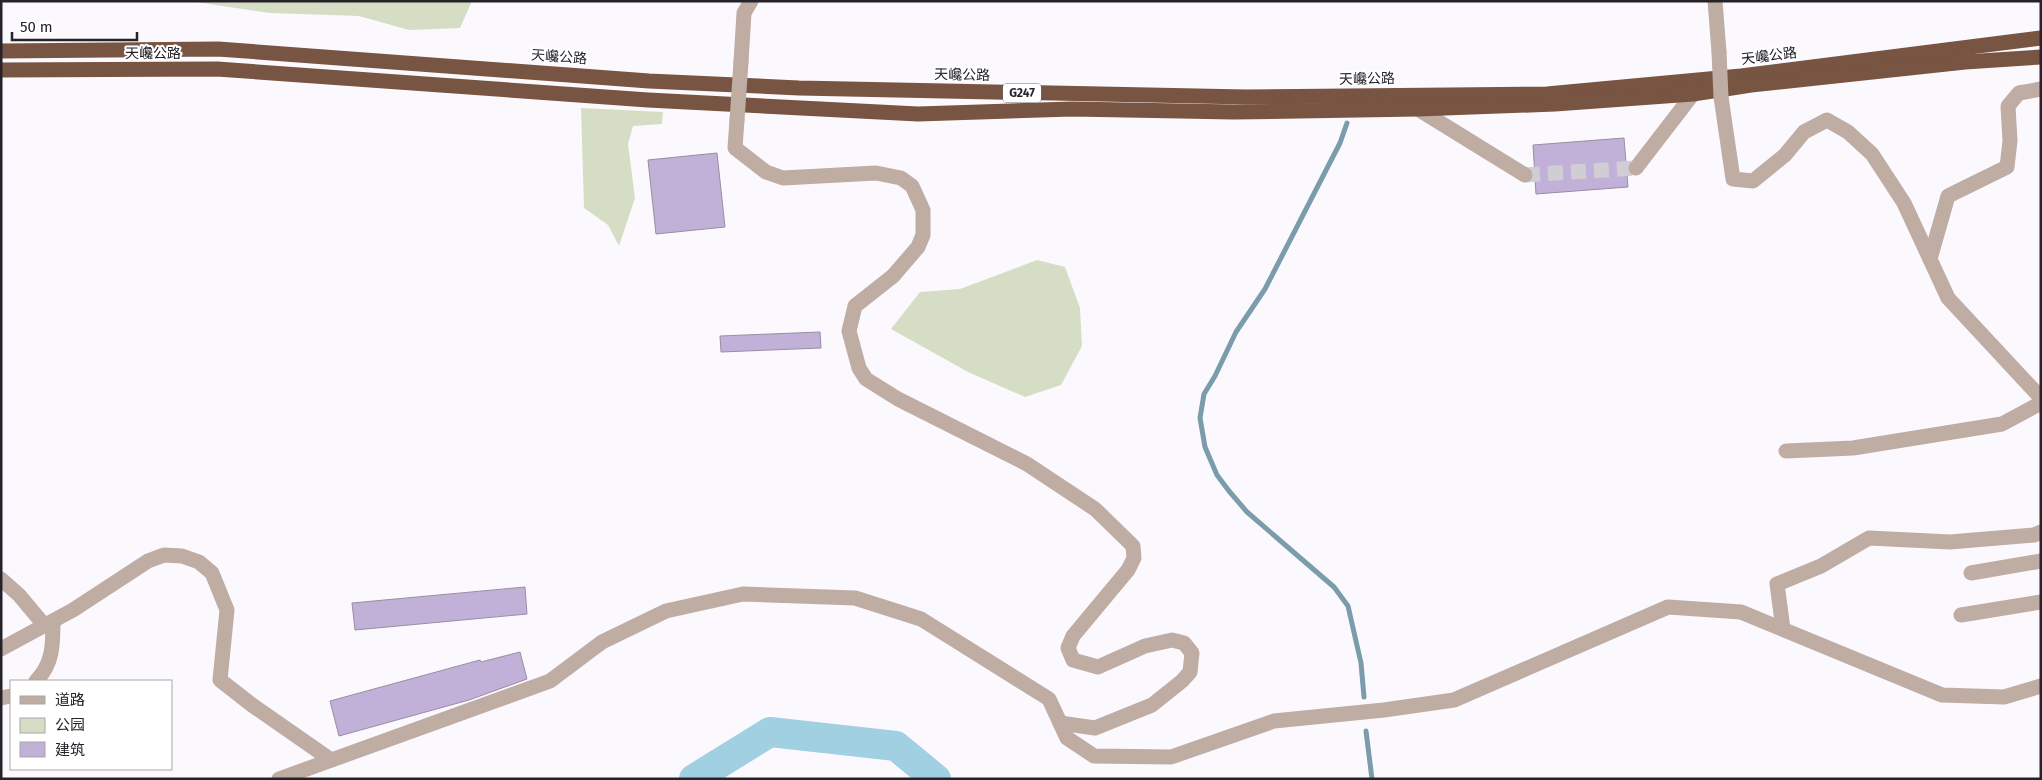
<svg xmlns="http://www.w3.org/2000/svg" width="2042" height="780" font-family="'Fira Sans','Noto Sans SC',sans-serif">
<rect width="100%" height="100%" fill="#fbf9fe"/>
<g fill="#d5dec5">
<path d="M 189,1 L 472,1 L 460,28 L 409,30 L 359,16 L 270,13 Z"/>
<path d="M 581,108 L 663,112 L 662,124 L 633,126 L 628,144 L 635,198 L 619,246 L 608,225 L 584,208 Z"/>
<path d="M 1037,260 L 1065,267 L 1080,308 L 1082,346 L 1061,385 L 1025,397 L 968,372 L 891,329 L 920,292 L 960,289 Z"/>
</g>
<g fill="none" stroke-linecap="round" stroke-linejoin="round">
<g stroke="#7b9cab" stroke-width="5">
<path d="M 1347,123 L 1340,143 L 1265,289 L 1236,332 L 1215,376 L 1204,394 L 1200,418 L 1205,447 L 1217,475 L 1229,491 L 1247,512 L 1334,587 L 1348,606 L 1361,663 L 1364,697"/>
<path d="M 1366,731 L 1372,779"/>
</g>
<path stroke="#a0d0e2" stroke-width="30" d="M 694,779 L 770,732 L 896,746 L 936,779"/>
</g>
<g fill="#c1b1d8" stroke="#978ea3">
<path d="M 1624,138 L 1628,187 L 1536,194 L 1533,145 Z"/>
<path d="M 717,153 L 725,227 L 656,234 L 648,160 Z"/>
<path d="M 820,332 L 821,348 L 721,352 L 720,336 Z"/>
<path d="M 525,587 L 527,614 L 355,630 L 352,603 Z"/>
<path d="M 520,652 L 527,679 L 469,700 L 339,736 L 330,701 L 480,660 L 481,662 Z"/>
</g>
<g fill="none" stroke-linecap="round" stroke-linejoin="round">
<path stroke="#d0ced4" stroke-width="15" stroke-dasharray="15 8" stroke-linecap="butt" d="M 1525,175 L 1636,168"/>
<g stroke="#bfaca3" stroke-width="15">
<path d="M 1715,1 L 1719,52"/>
<path d="M 741,62 L 744,13 L 751,1"/>
<path d="M 1721,97 L 1733,179 L 1753,181 L 1785,155 L 1804,132 L 1827,120 L 1848,132 L 1872,154 L 1904,203 L 1948,298 L 2041,398"/>
<path d="M 1418,109 L 1525,175"/>
<path d="M 737,120 L 735,148 L 766,172 L 783,178 L 876,173 L 901,178 L 912,186 L 923,210 L 923,235 L 918,247 L 893,276 L 855,306 L 849,331 L 859,368 L 866,379 L 898,399 L 1027,464 L 1095,509 L 1133,546 L 1134,558 L 1128,570 L 1073,636 L 1068,648 L 1073,660 L 1098,667 L 1145,646 L 1172,640 L 1184,643 L 1192,653 L 1190,672 L 1182,681 L 1152,705 L 1095,728 L 1060,723"/>
<path d="M 1636,168 L 1693,94"/>
<path d="M 1930,259 L 1948,196 L 2007,167 L 2010,141 L 2008,106 L 2019,93 L 2041,89"/>
<path d="M 1786,451 L 1853,448 L 2002,424 L 2041,403"/>
<path d="M 1971,573 L 2041,561"/>
<path d="M 1,579 L 19,595 L 45,626"/>
<path d="M 1961,615 L 2041,602"/>
<path d="M 1783,629 L 1777,584 L 1821,566 L 1869,538 L 1950,542 L 2034,535 L 2041,532"/>
<path d="M 1,649 L 73,610 L 148,561 L 164,555 L 182,556 L 199,562 L 212,573 L 227,610 L 220,680 L 252,705 L 331,760"/>
<path d="M 36,681 C 53,664 53,644 53,622"/>
<path d="M 1,698 L 11,696"/>
<path d="M 279,779 L 550,681 L 602,642 L 666,611 L 743,594 L 855,598 L 921,619 L 1049,699 L 1067,738 L 1094,756 L 1171,757 L 1274,721 L 1384,710 L 1454,700 L 1668,607 L 1741,612 L 1942,695 L 2004,697 L 2041,686"/>
</g>
<g stroke="#785442" stroke-width="15">
<path d="M 1,51 L 218,49 L 649,81 L 799,88 L 1246,97 L 1547,94 L 1741,76 L 2041,38"/>
<path d="M 1,70 L 217,69 L 648,100 L 918,114 L 1072,109 L 1234,112 L 1418,109 L 1555,104 L 1693,94 L 1751,85 L 1965,62 L 2041,57"/>
</g>
<g stroke="#bfaca3" stroke-width="15">
<path d="M 1719,52 L 1721,97"/>
<path d="M 737,120 L 741,62"/>
</g>
</g>
<g text-anchor="middle" dominant-baseline="central" stroke-width="4" stroke-linejoin="round" paint-order="stroke">
<rect fill="#fff" stroke="#66646a" stroke-width="1" x="1003" y="83.5" width="38" height="19" rx="4"/>
<g font-size="12" font-weight="bold" fill="#25222a">
<text x="1022" y="93">G247</text>
</g>
<g font-size="14" fill="#25222a" stroke="#fff">
<text x="153" y="53">天巉公路</text>
<text transform="translate(1769 56) rotate(-7)">天巉公路</text>
<text transform="translate(559 57) rotate(4)">天巉公路</text>
<text transform="translate(962 75) rotate(1)">天巉公路</text>
<text transform="translate(1367 79) rotate(-1)">天巉公路</text>
</g>
</g>
<rect width="2042" height="780" fill="none" stroke="#25222a" stroke-width="5"/>
<rect x="10" y="680" width="162" height="90" fill="#ffffff" stroke="#a8a7aa"/>
<rect x="20" y="696" width="25" height="8" fill="#bfaca3" stroke="#a8a7aa"/>
<text x="55" y="705" font-size="15" fill="#25222a">道路</text>
<rect x="20" y="718" width="25" height="15" fill="#d5dec5" stroke="#a8a7aa"/>
<text x="55" y="730" font-size="15" fill="#25222a">公园</text>
<rect x="20" y="742" width="25" height="15" fill="#c1b1d8" stroke="#a8a7aa"/>
<text x="55" y="755" font-size="15" fill="#25222a">建筑</text>
<path d="M12 32v8h125v-8" fill="none" stroke="#25222a" stroke-width="2.5"/>
<text x="20" y="32" font-size="15" fill="#25222a" stroke="#ffffff" stroke-width="4" paint-order="stroke">50 m</text>
</svg>
